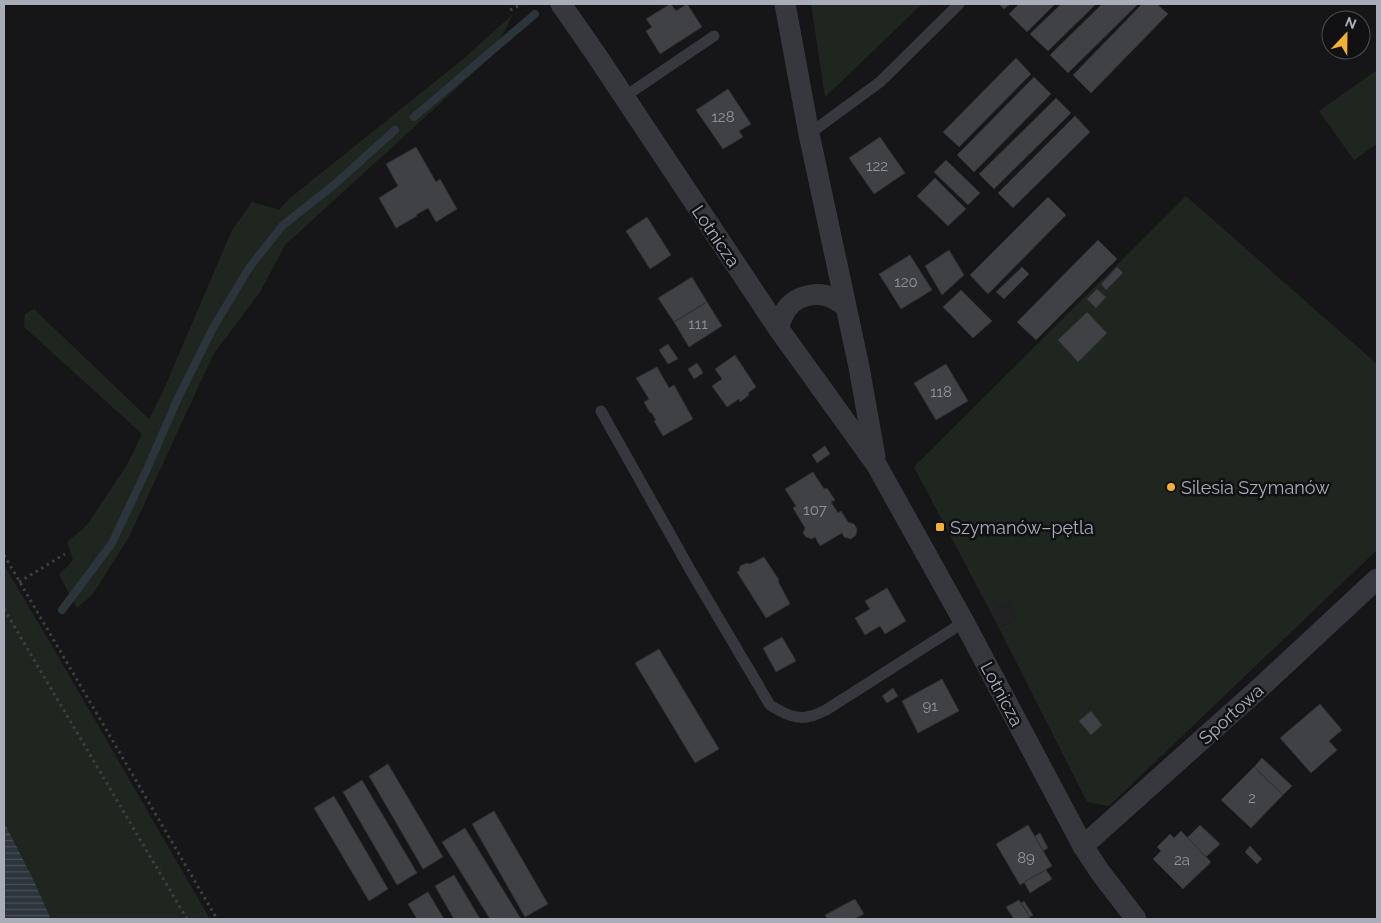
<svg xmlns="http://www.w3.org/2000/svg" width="1381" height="923" font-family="Raleway,sans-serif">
<defs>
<pattern id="water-rules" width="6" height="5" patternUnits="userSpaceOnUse" patternTransform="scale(1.25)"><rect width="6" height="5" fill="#2c353c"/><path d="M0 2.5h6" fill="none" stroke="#485056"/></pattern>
</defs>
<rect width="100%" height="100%" fill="#161618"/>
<path fill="#222225" d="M 1008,602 L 1017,619 L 999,628 L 990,611 Z"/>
<g fill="#1e261f">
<path d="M 811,4 L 922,4 L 825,97 Z"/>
<path d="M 513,14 L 492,56 L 285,245 L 260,292 L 213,355 L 129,537 L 93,594 L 77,608 L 59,575 L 73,560 L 67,542 L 87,525 L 128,463 L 142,434 L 24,327 L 25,314 L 34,309 L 149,419 L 164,389 L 232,230 L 252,202 L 277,209 L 279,210 L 290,198 L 462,60 Z"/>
<path d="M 1377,70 L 1377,144 L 1354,160 L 1319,111 Z"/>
<path d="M 1186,196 L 1377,364 L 1377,550 L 1109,806 L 1087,802 L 999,628 L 1017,619 L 1008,602 L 990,611 L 914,467 Z"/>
<path d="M 4,565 L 52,646 L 210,919 L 51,919 L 32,877 L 4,822 Z"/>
</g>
<path fill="url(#water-rules)" d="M 4,822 L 32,877 L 51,919 L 4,919 Z"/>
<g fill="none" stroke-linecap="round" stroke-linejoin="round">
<g stroke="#2c353c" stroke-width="8">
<path d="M 414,117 L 535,14"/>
<path d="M 62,610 L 112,543 L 147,469 L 178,398 L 213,328 L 249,268 L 282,226 L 335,184 L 395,130"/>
</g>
</g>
<g fill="#404145" stroke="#303034">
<path d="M 670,4 L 671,4 L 676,11 L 687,4 L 702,27 L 660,54 L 646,31 L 652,27 L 646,19 Z"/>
<path d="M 999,4 L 1010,4 L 1004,9 Z"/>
<path d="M 1019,4 L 1055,4 L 1027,32 L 1009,14 Z"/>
<path d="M 1061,4 L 1096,4 L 1048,51 L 1030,34 Z"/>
<path d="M 1102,4 L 1138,4 L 1068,73 L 1050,55 Z"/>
<path d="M 1142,4 L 1157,4 L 1168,14 L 1091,93 L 1073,75 Z"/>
<path d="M 1016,58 L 1031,74 L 959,147 L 943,132 Z"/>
<path d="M 1034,77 L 1051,94 L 974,172 L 957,155 Z"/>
<path d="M 728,89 L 751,124 L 739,131 L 743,137 L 723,149 L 696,110 Z"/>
<path d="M 1056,98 L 1071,113 L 994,189 L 979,174 Z"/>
<path d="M 1075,116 L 1090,132 L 1013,208 L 998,193 Z"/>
<path d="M 880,137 L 905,173 L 874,194 L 849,158 Z"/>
<path d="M 416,147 L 436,182 L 440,179 L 457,209 L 436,222 L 428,208 L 416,215 L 417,216 L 396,228 L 379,198 L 398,186 L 386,164 Z"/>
<path d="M 946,160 L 980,193 L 968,205 L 934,172 Z"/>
<path d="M 935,178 L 966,209 L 948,226 L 917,196 Z"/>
<path d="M 1048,197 L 1066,215 L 988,294 L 970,275 Z"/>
<path d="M 647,217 L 671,255 L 650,269 L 626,231 Z"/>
<path d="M 1098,240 L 1117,259 L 1036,340 L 1017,322 Z"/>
<path d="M 949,250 L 964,275 L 942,295 L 925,266 Z"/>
<path d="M 910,255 L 932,290 L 901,309 L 879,274 Z"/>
<path d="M 1022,267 L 1029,274 L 1004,299 L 996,292 Z"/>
<path d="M 1117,267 L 1123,273 L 1106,290 L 1101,284 Z"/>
<path d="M 692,277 L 707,302 L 674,322 L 658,298 Z"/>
<path d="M 1097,289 L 1106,297 L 1096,308 L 1087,299 Z"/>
<path d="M 961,290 L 992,321 L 973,338 L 943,307 Z"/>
<path d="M 707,302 L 722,326 L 689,347 L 674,322 Z"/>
<path d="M 1087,312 L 1107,333 L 1078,362 L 1058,340 Z"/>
<path d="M 668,344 L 678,359 L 668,364 L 659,350 Z"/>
<path d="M 735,355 L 756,387 L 748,393 L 749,395 L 740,402 L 739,399 L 727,407 L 712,386 L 722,379 L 715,369 Z"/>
<path d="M 697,363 L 703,373 L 694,379 L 688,369 Z"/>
<path d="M 946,364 L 968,401 L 936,420 L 914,383 Z"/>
<path d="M 657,367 L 669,388 L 674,385 L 693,419 L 663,436 L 654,421 L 656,420 L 651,412 L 650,413 L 644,402 L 649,399 L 636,378 Z"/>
<path d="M 825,446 L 830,454 L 817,463 L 812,455 Z"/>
<path d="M 813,472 L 824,489 L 827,488 L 835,500 L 831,502 L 838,513 L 841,511 L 848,522 L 854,524 L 857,529 L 856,535 L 851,539 L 844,537 L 842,533 L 820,546 L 815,537 L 812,539 L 806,537 L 803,533 L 805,528 L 793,508 L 796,506 L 785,489 Z"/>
<path d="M 764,557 L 779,580 L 778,581 L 790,604 L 766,618 L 737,572 L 739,571 L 740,566 L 747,563 L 750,564 Z"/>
<path d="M 887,588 L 906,621 L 885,634 L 880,626 L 865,635 L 855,618 L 870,609 L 865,601 Z"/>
<path d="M 782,637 L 796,661 L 776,672 L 763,648 Z"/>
<path d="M 659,649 L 719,749 L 695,763 L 635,663 Z"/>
<path d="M 942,679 L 959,711 L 918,733 L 902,701 Z"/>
<path d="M 893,688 L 898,696 L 887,703 L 882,696 Z"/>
<path d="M 1320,704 L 1342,730 L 1329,741 L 1337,750 L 1311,773 L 1280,738 Z"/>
<path d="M 1091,711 L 1102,725 L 1091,735 L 1079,721 Z"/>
<path d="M 1262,758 L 1292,786 L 1283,795 L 1254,767 Z"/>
<path d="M 388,764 L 443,857 L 423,869 L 369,776 Z"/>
<path d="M 1254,767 L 1283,795 L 1251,828 L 1221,800 Z"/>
<path d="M 362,780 L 417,873 L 397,885 L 343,792 Z"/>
<path d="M 334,796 L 388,889 L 369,901 L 314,808 Z"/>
<path d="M 494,811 L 548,904 L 525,917 L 472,824 Z"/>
<path d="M 1028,825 L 1052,866 L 1020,885 L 996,844 Z"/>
<path d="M 1200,825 L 1220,844 L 1206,857 L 1187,838 Z"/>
<path d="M 465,828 L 521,919 L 490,919 L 442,842 Z"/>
<path d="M 1181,831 L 1211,862 L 1183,889 L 1153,859 L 1161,851 L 1157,847 L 1170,834 L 1174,838 Z"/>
<path d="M 1040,833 L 1048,848 L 1043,851 L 1035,836 Z"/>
<path d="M 1250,846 L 1262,859 L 1257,864 L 1245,852 Z"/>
<path d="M 1046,870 L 1052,879 L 1030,893 L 1024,882 Z"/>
<path d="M 454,875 L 480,919 L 454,919 L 435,886 Z"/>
<path d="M 428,892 L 444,919 L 417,919 L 408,904 Z"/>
<path d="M 855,899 L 864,914 L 854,919 L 827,919 L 825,915 Z"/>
<path d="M 1019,900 L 1030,917 L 1026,919 L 1014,919 L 1006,907 Z"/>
<path d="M 1024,901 L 1033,915 L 1030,917 L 1021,903 Z"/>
</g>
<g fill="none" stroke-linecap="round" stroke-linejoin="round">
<g stroke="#3d3f44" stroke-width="3" stroke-dasharray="2.5 4" stroke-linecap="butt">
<path d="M 510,10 L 522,4"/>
<path d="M 4,555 L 217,919"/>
<path d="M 19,582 L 65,554"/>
<path d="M 4,609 L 187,919"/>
</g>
<g stroke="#37383d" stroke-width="11">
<path d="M 624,97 L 714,36"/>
<path d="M 809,134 L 880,82 L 959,4"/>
<path d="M 601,411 L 692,573 L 770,705 C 782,712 796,721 811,716 C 816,715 821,712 826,710 L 964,622"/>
</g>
<g stroke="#37383d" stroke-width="21">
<path d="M 561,4 L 595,53 L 778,328 L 876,464 L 964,622 L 1083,846 L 1100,872 L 1136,919"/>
<path d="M 785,4 L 809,134 L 859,367 L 875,457"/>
<path d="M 778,328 C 781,320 784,310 791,304 C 801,295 820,291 832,298 C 837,300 841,303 845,306"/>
<path d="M 1083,846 L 1263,685 L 1377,579"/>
</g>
</g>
<g fill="#f2b134" stroke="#111113" stroke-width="2">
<circle cx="1171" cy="487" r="5"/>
<rect x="935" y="522" width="10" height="10" rx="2.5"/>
</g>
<g text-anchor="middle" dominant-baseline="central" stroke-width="5" stroke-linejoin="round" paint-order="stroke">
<g font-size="15" fill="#8e929b">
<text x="723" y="117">128</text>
<text x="877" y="166">122</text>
<text x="906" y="282">120</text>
<text x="698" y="324">111</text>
<text x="941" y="392">118</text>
<text x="815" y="510">107</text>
<text x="930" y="706">91</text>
<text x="1252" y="798">2</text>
<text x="1026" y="858">89</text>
<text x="1182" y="860">2a</text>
</g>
<g font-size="18" fill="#a8adb8" stroke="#111113">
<text transform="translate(716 236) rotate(56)">Lotnicza</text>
<text transform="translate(1002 694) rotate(62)">Lotnicza</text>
<text transform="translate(1231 714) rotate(-42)">Sportowa</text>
</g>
<g font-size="18" fill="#a8adb8" stroke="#111113" text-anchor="start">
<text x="1181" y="487">Silesia Szymanów</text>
<text x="950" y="527">Szymanów–pętla</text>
</g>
</g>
<rect width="1381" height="923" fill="none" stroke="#a8adb8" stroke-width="10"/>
<g transform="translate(1346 35) rotate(22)"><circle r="24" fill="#111113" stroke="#4d4f55"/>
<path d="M0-4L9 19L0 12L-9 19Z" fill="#f2b134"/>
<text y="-8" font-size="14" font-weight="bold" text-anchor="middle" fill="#a8adb8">N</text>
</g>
</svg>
